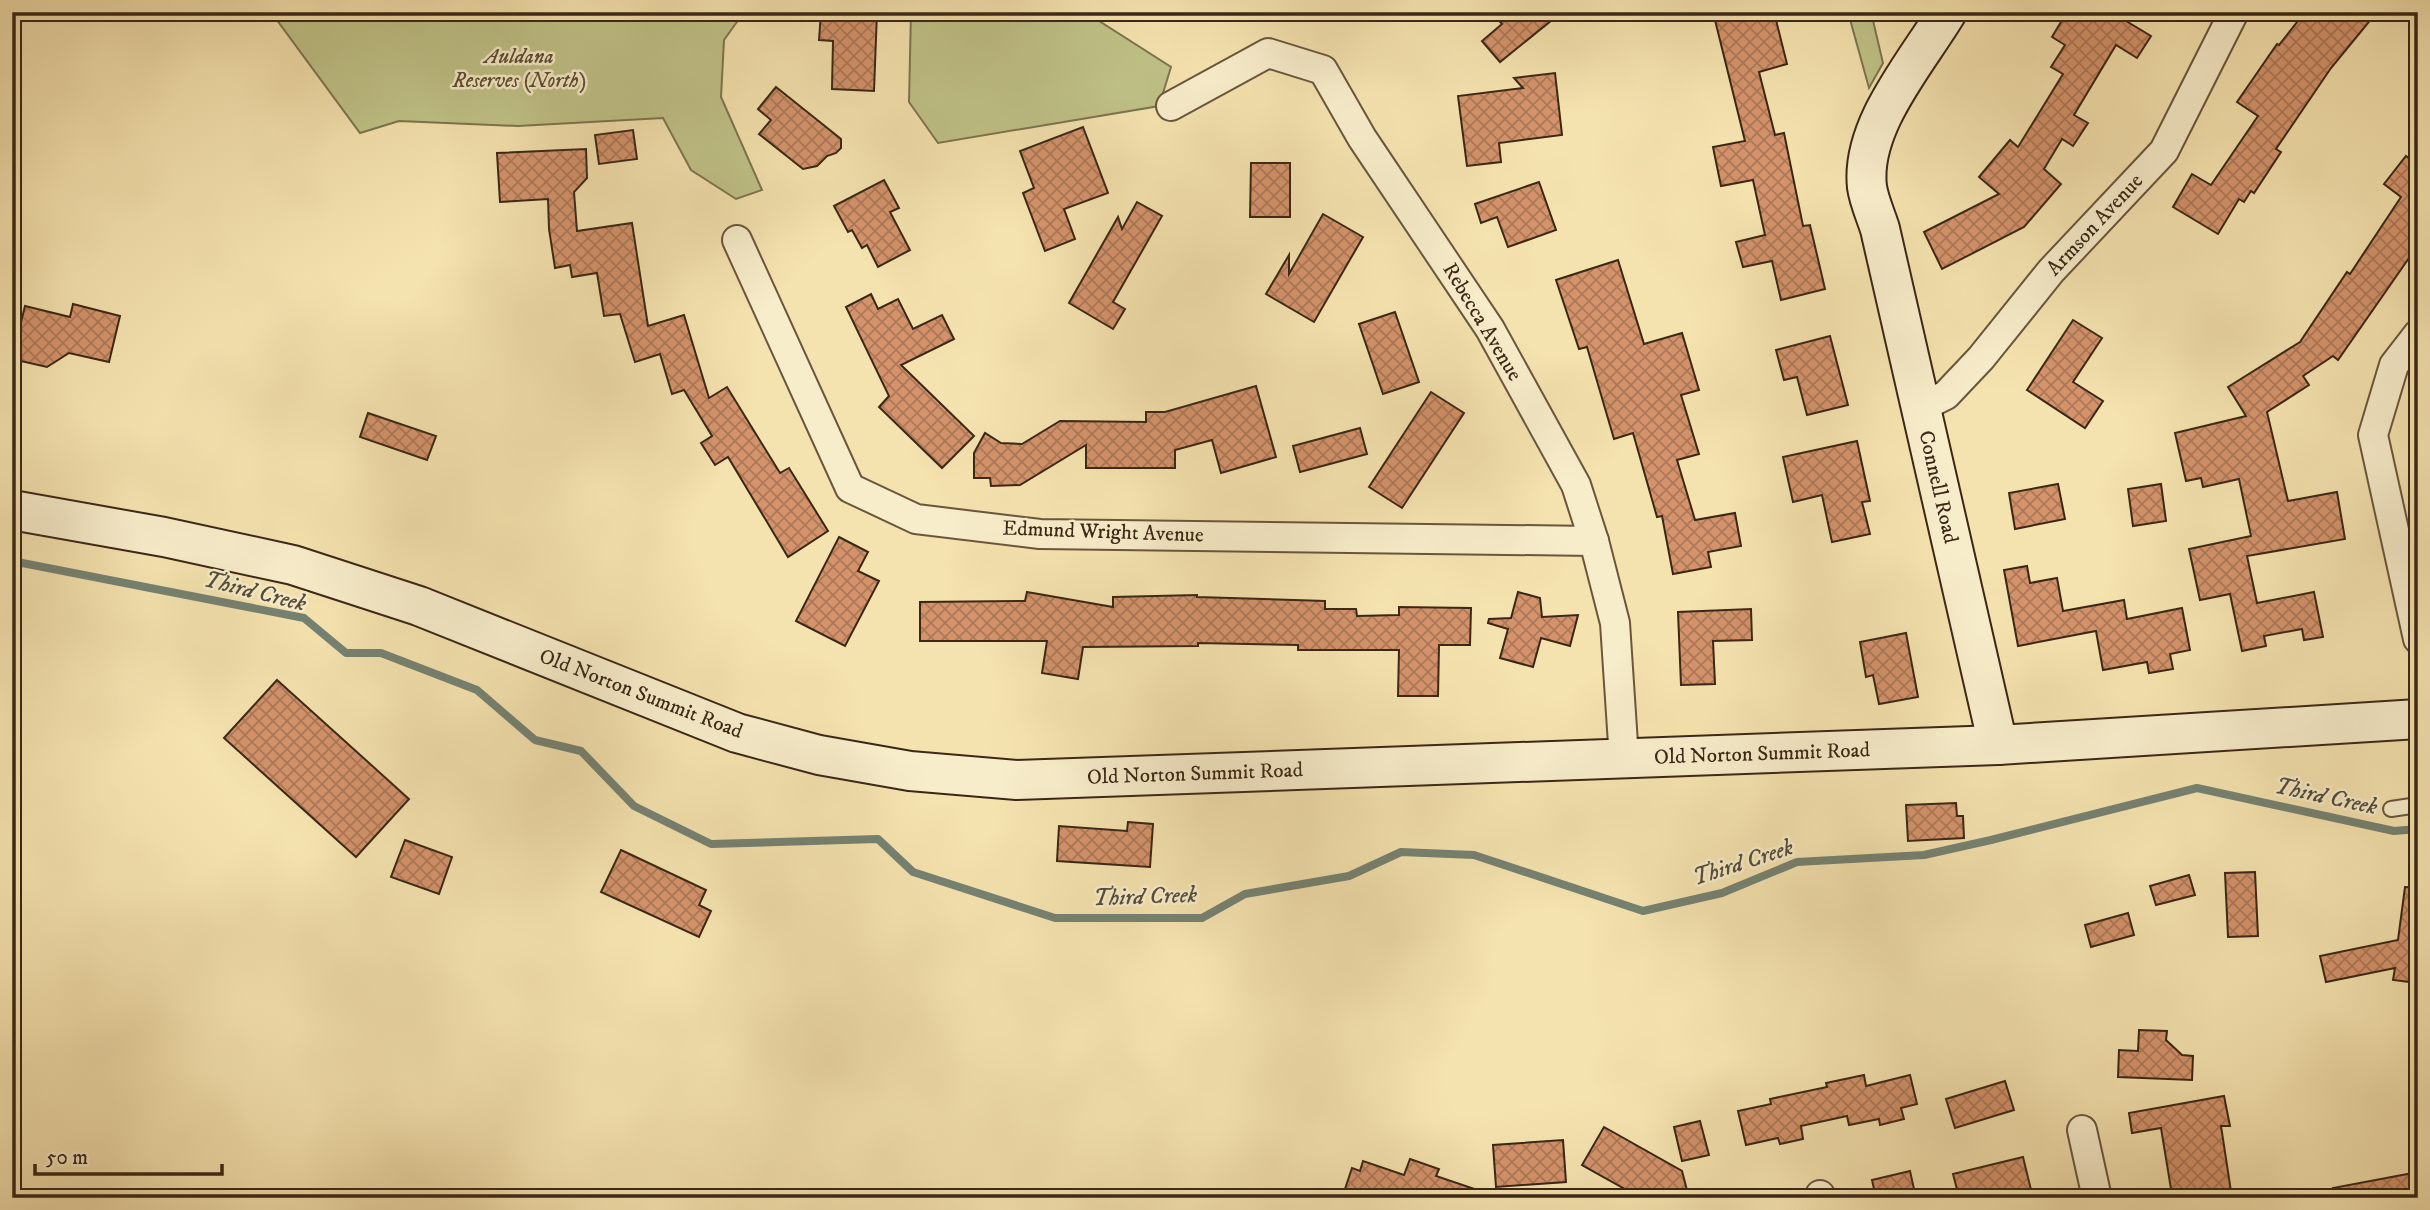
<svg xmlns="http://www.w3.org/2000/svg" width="2430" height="1210" font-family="'IM FELL DW Pica',serif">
<defs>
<pattern id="building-cross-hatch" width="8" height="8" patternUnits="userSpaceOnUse" patternTransform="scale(1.75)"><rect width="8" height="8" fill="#d4936b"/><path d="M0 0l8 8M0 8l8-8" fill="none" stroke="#ad7857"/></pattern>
</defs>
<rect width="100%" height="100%" fill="#f5e3af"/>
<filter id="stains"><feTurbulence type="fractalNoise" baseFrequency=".00286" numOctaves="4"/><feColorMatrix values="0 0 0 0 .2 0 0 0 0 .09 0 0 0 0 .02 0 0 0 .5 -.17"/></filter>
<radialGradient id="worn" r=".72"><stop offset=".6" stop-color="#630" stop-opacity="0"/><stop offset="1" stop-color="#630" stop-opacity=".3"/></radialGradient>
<g fill="#c0c388" stroke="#7d754f" stroke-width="2">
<path d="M 271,12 L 744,12 L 724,40 L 721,97 L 762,190 L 736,199 L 691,170 L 663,118 L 518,126 L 399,121 L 360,133 Z"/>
<path d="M 911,12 L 1085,12 L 1171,67 L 1159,106 L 938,143 L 909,102 Z"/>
<path d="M 1848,12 L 1871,12 L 1883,63 L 1869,88 Z"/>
</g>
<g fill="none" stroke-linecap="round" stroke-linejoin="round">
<path stroke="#758272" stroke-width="8" d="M 12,561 L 304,618 L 346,653 L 381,653 L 477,690 L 535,740 L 581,751 L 634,806 L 711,844 L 878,839 L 913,872 L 1055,918 L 1202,918 L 1245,894 L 1349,876 L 1401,852 L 1474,855 L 1643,911 L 1722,893 L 1797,862 L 1924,855 L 1991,840 L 2197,788 L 2394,831 L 2418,829"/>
</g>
<g fill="url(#building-cross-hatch)" stroke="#3a2716" stroke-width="2">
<path d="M 821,12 L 877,12 L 874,91 L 832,89 L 833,41 L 819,40 Z"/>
<path d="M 1492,12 L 1562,12 L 1500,62 L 1482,41 L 1502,24 Z"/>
<path d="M 1713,12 L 1774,12 L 1787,64 L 1759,72 L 1775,135 L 1784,133 L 1803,226 L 1810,225 L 1825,289 L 1781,300 L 1772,261 L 1743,267 L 1736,242 L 1765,235 L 1753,180 L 1721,186 L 1713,147 L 1745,141 Z"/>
<path d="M 2067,12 L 2111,12 L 2151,36 L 2137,58 L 2116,45 L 2074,115 L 2088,123 L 2073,146 L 2062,139 L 2044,169 L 2061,184 L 2024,227 L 1942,269 L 1924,232 L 1999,194 L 1979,177 L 2010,140 L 2018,147 L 2063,74 L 2051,67 L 2065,45 L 2052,37 Z"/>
<path d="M 2305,12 L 2377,12 L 2331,68 L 2276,149 L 2281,152 L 2254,193 L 2251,191 L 2244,202 L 2239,199 L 2218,234 L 2173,207 L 2192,174 L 2211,185 L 2258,116 L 2237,102 L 2277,44 L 2279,45 Z"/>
<path d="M 1555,73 L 1562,135 L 1499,143 L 1501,162 L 1467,166 L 1458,96 L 1523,88 L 1514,78 Z"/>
<path d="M 776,87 L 841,139 L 841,148 L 836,153 L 827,156 L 817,166 L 803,169 L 759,134 L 771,120 L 758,109 Z"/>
<path d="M 1083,127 L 1108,193 L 1064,209 L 1075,239 L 1045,251 L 1023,193 L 1034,188 L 1020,151 Z"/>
<path d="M 633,130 L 637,159 L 599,164 L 595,135 Z"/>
<path d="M 586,149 L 587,178 L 574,192 L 577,231 L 632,223 L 648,326 L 684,315 L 709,398 L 727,387 L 780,473 L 789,468 L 828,531 L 788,557 L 728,457 L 715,465 L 701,443 L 712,436 L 684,390 L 672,394 L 660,354 L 635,362 L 620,314 L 604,316 L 597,273 L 572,277 L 570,265 L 555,268 L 549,229 L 548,199 L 500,202 L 497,153 Z"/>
<path d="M 2406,156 L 2418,165 L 2418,245 L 2338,360 L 2333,356 L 2303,376 L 2309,385 L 2267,412 L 2288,501 L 2337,492 L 2345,539 L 2247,556 L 2257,603 L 2314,592 L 2323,637 L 2304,640 L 2302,629 L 2264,636 L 2266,646 L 2242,651 L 2230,594 L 2200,600 L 2189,549 L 2251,536 L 2239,479 L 2203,487 L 2201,478 L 2186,481 L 2175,433 L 2246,416 L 2228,387 L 2300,342 L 2347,272 L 2350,274 L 2401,197 L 2384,184 Z"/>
<path d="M 1251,163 L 1290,163 L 1290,217 L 1250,217 Z"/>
<path d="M 884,180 L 899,208 L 890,212 L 910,250 L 878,267 L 867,245 L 862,248 L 852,230 L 848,232 L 834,206 Z"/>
<path d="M 1539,182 L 1556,230 L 1508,247 L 1497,217 L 1481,223 L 1475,204 Z"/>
<path d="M 1137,202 L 1162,216 L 1113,302 L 1125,309 L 1113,329 L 1069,303 L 1118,217 L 1122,229 Z"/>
<path d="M 1323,214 L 1363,237 L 1314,322 L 1266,294 L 1289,255 L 1289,274 Z"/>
<path d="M 1618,260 L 1644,344 L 1682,333 L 1699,390 L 1681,395 L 1699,454 L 1677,460 L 1695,520 L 1735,513 L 1741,546 L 1708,552 L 1711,567 L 1673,574 L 1662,516 L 1657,517 L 1633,433 L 1614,439 L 1587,347 L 1579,349 L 1556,280 Z"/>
<path d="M 871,294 L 878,309 L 898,299 L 913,329 L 942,315 L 954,339 L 901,365 L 974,436 L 942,468 L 879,407 L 889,396 L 846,307 Z"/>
<path d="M 73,304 L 120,316 L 109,362 L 69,353 L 47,367 L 12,359 L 25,306 L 70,317 Z"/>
<path d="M 1395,312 L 1419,382 L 1383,394 L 1359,324 Z"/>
<path d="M 2073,320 L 2102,338 L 2073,382 L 2103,401 L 2085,428 L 2027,390 Z"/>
<path d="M 1830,336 L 1848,405 L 1807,415 L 1797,377 L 1784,380 L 1776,350 Z"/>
<path d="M 1256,386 L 1276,457 L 1221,473 L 1212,440 L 1175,450 L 1175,468 L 1086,468 L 1086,445 L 1020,485 L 991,486 L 990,478 L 974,478 L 974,453 L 985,433 L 1001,443 L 1022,444 L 1060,421 L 1146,422 L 1146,412 L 1165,412 Z"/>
<path d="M 1431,392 L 1464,413 L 1402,508 L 1369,487 Z"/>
<path d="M 368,413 L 436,436 L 427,460 L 360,437 Z"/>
<path d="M 1360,428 L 1367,454 L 1300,472 L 1293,446 Z"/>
<path d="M 1857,441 L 1870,501 L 1862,502 L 1870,534 L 1832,542 L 1822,495 L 1793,502 L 1783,457 Z"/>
<path d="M 2058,484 L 2065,519 L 2015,529 L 2009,493 Z"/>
<path d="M 2161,484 L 2166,521 L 2133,526 L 2128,489 Z"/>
<path d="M 839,537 L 868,552 L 858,571 L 879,581 L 845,646 L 796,621 Z"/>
<path d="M 2027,566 L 2030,583 L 2057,578 L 2063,611 L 2124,600 L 2127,619 L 2182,608 L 2190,650 L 2170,654 L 2173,669 L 2149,673 L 2147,662 L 2103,670 L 2096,631 L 2018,646 L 2004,570 Z"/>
<path d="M 1027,592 L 1113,607 L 1113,597 L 1197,595 L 1197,597 L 1325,601 L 1325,609 L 1356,609 L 1357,616 L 1399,615 L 1399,607 L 1471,608 L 1470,645 L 1439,645 L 1438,696 L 1398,696 L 1399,650 L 1298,650 L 1298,645 L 1198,643 L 1198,646 L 1083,647 L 1078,679 L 1042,673 L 1047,641 L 920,641 L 920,602 L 1025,601 Z"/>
<path d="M 1518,592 L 1540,598 L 1542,617 L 1578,615 L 1570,646 L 1541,638 L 1533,667 L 1500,658 L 1508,629 L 1488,623 L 1489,619 L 1511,618 Z"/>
<path d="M 1751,609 L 1752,640 L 1713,641 L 1715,684 L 1681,685 L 1678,612 Z"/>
<path d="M 1906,633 L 1918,697 L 1879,704 L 1873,675 L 1866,677 L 1860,642 Z"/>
<path d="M 277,680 L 409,799 L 356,857 L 224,738 Z"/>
<path d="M 1956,803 L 1957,816 L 1963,816 L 1964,838 L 1908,841 L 1906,805 Z"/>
<path d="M 1128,822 L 1153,824 L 1150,867 L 1057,861 L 1059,826 L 1127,831 Z"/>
<path d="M 405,840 L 452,857 L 439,894 L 391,877 Z"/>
<path d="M 621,850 L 706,890 L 699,905 L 711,911 L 699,937 L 601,892 Z"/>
<path d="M 2255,872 L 2258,936 L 2228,937 L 2225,873 Z"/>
<path d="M 2189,875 L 2195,895 L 2156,905 L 2150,886 Z"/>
<path d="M 2405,887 L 2418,888 L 2418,983 L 2393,980 L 2395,968 L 2326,982 L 2320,956 L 2398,940 Z"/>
<path d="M 2128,913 L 2134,935 L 2091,947 L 2085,925 Z"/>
<path d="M 2139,1030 L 2167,1031 L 2166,1040 L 2182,1055 L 2193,1056 L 2192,1080 L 2118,1077 L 2119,1050 L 2138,1051 Z"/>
<path d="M 1864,1075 L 1866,1086 L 1910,1075 L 1917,1104 L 1901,1108 L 1904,1119 L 1880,1125 L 1879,1119 L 1849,1125 L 1847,1116 L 1801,1126 L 1803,1139 L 1780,1144 L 1778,1138 L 1746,1145 L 1738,1111 L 1771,1104 L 1770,1099 L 1827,1087 L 1826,1083 Z"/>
<path d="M 2005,1081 L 2014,1110 L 1955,1128 L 1946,1099 Z"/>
<path d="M 2224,1096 L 2230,1126 L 2221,1126 L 2232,1198 L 2204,1198 L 2203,1190 L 2172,1195 L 2161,1128 L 2132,1133 L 2129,1113 Z"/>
<path d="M 1700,1121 L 1709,1155 L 1682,1161 L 1674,1127 Z"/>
<path d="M 1604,1127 L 1682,1171 L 1689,1198 L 1641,1198 L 1582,1165 Z"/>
<path d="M 1563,1140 L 1566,1182 L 1496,1187 L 1493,1145 Z"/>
<path d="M 2023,1157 L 2033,1198 L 1975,1198 L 1974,1194 L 1959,1197 L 1953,1174 Z"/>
<path d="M 1410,1159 L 1439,1169 L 1436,1176 L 1489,1194 L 1488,1198 L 1342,1198 L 1352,1168 L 1360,1171 L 1363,1161 L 1404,1175 Z"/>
<path d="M 1910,1171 L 1916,1198 L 1876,1198 L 1872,1180 Z"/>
<path d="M 2418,1172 L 2418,1198 L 2334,1198 L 2333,1188 Z"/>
</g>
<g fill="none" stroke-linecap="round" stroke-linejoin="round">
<defs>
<path id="lane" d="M 2391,809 L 2418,805"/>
<g id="street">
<path d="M 1171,106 L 1268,53 L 1323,70 L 1362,138 L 1490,329 L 1576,485 L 1594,541 L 1615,623 L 1624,759"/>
<path d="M 737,240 L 850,488 L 916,519 L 1040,534 L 1594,541"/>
<path d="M 2418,334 L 2394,365 L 2373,435 L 2418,639"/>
<path d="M 1920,408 L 1946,395 L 1981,358 L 2051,271 L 2164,151 L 2234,12"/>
<path d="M 2082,1130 L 2097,1198"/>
<path d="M 1820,1195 L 1820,1198"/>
</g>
<g id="secondary">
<path d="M 1947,12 C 1917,62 1860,126 1867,187 C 1869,201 1876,216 1880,229 L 1998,745"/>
<path d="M 12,510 L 164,537 L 293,565 L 419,606 L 737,733 L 819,755 L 910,771 L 1017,780 L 1998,745 L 2418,719"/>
</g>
</defs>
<use href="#lane" stroke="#69563c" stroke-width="18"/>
<use href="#street" stroke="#69563c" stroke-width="32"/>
<use href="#secondary" stroke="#3a2716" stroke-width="42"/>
<use href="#lane" stroke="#f8edcb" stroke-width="14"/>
<use href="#street" stroke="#f8edcb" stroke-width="28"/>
<use href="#secondary" stroke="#f8edcb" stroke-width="38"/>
</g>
<g text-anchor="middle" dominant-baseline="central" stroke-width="5" stroke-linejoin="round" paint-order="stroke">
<g font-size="21" font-style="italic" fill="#5c4e32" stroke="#f8edcb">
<text x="519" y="57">Auldana<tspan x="519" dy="24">Reserves (North)</tspan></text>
</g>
<g font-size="21" fill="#3a2716" stroke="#f8edcb">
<text transform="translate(2095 225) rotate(-47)">Armson Avenue</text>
<text transform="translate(1482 322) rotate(59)">Rebecca Avenue</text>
<text transform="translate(1938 487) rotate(77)">Connell Road</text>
<text transform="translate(1103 532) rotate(2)">Edmund Wright Avenue</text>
<text transform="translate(641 694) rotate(21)">Old Norton Summit Road</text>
<text transform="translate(1762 754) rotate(-2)">Old Norton Summit Road</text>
<text transform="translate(1195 774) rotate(-2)">Old Norton Summit Road</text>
</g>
<g font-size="23" font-style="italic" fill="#534d3c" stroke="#f8edcb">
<text transform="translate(255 592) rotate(14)">Third Creek</text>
<text transform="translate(2326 797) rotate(12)">Third Creek</text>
<text transform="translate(1743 863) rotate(-18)">Third Creek</text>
<text transform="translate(1145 897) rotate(-2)">Third Creek</text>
</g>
</g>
<rect width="2430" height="1210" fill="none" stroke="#f5e3af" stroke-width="42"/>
<rect x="14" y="14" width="2402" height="1182" fill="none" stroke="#3a2716" stroke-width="3.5"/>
<rect x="21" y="21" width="2388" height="1168" fill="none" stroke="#3a2716" stroke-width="2"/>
<path d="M35 1164v10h187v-10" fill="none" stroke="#3a2716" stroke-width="3.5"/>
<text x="46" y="1164" font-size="21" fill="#3a2716" stroke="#f8edcb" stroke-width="5" paint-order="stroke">50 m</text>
<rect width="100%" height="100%" filter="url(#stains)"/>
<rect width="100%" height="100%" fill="url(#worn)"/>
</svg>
